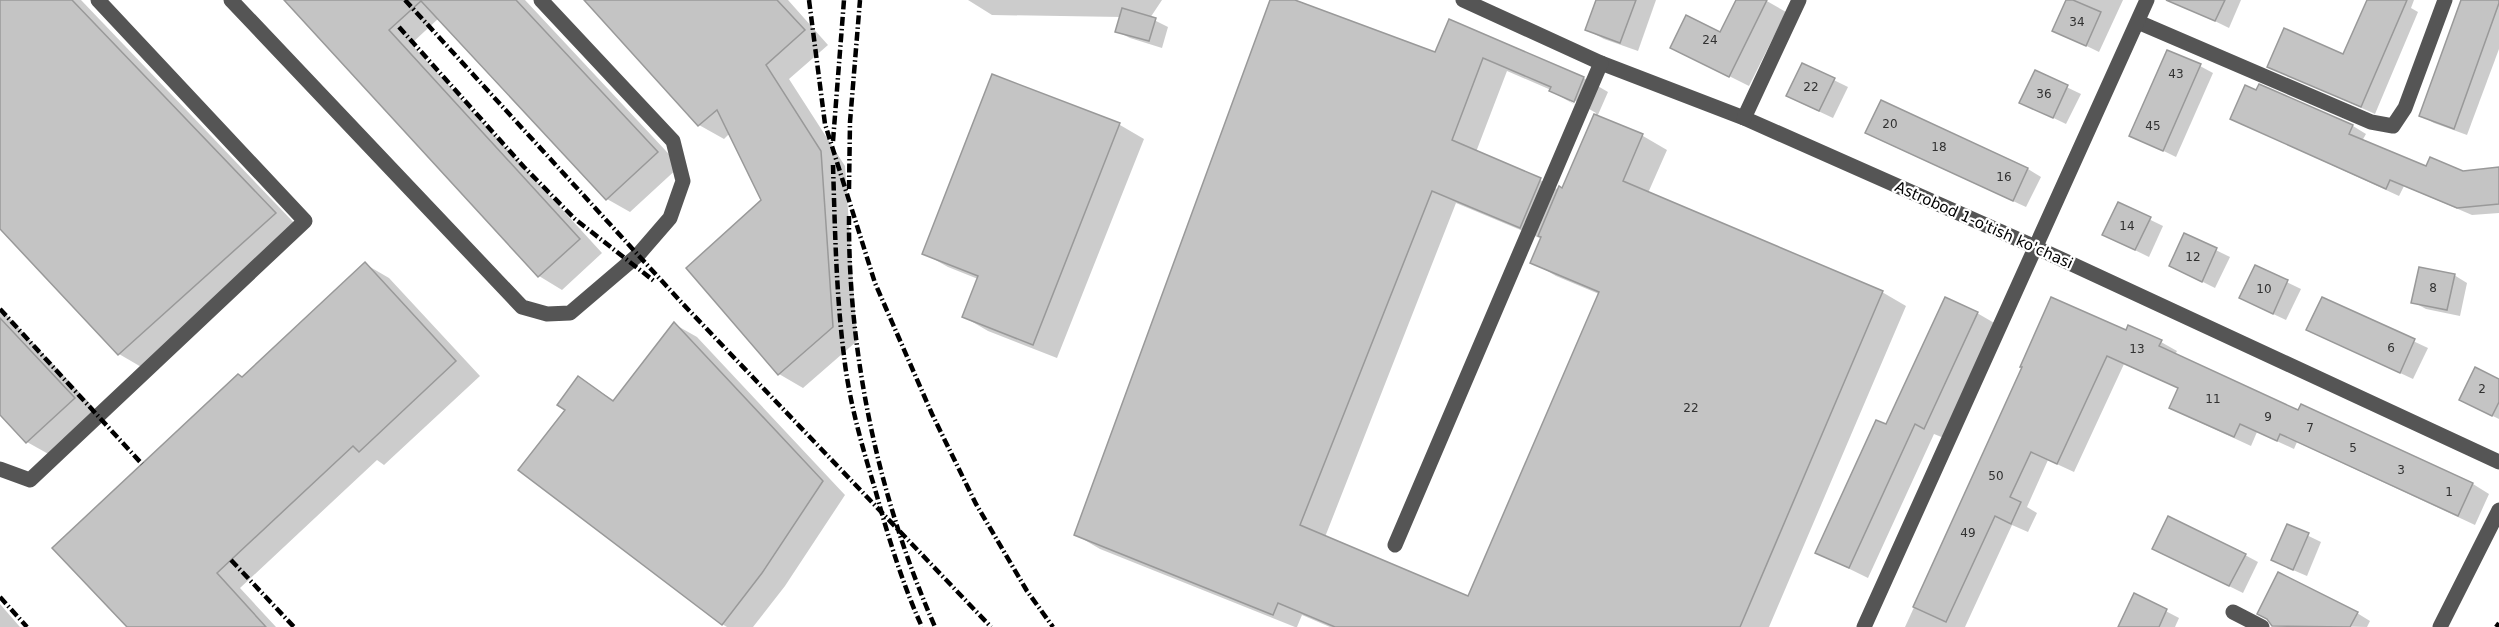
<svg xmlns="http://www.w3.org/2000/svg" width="2499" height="627" font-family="'DejaVu Sans',sans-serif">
<rect width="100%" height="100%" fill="#fff"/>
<g fill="#0003" fill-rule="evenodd">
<path d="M 0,0 L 81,0 L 299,228 L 143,368 L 119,354 L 0,226 Z"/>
<path d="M 286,0 L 525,0 L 680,166 L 630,212 L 607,199 L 439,18 L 411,44 L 602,253 L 562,290 L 539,276 Z"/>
<path d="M 586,0 L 788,0 L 828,45 L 789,79 L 845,166 L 857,341 L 803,388 L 779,374 L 763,201 L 730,133 L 724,139 L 699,125 Z"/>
<path d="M 968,0 L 1162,0 L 1150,18 L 1168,27 L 1162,48 L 1130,38 L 1116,31 L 1121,17 L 992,15 Z"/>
<path d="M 1271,0 L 1291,0 L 1436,54 L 1449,21 L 1584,78 L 1608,92 L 1597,117 L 1643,136 L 1667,150 L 1648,193 L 1882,292 L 1906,306 L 1769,627 L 1330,627 L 1302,615 L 1297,627 L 1295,627 L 1100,549 L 1076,535 ZM 1507,71 L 1551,90 L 1551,91 L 1577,106 L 1568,100 L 1570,98 L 1596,113 L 1563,190 L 1559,190 L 1540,180 L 1476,152 ZM 1456,203 L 1542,239 L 1532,262 L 1556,276 L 1599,294 L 1469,598 L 1325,537 Z"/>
<path d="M 1598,0 L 1656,0 L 1638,51 L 1604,39 L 1587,30 Z"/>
<path d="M 1737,0 L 1765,0 L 1786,12 L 1749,86 L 1671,47 L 1721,34 Z"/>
<path d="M 2068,0 L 2123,0 L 2099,52 L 2054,30 Z"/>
<path d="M 2186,0 L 2241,0 L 2229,28 L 2184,6 Z"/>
<path d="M 2368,0 L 2414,0 L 2411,8 L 2418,12 L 2375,114 L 2269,66 L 2343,56 Z"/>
<path d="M 2464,0 L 2499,0 L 2499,49 L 2467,135 L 2434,123 L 2421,116 Z"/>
<path d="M 1803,65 L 1848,87 L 1833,118 L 1801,103 Z"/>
<path d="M 2200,66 L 2213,73 L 2176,157 L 2131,135 Z"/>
<path d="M 2035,72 L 2081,94 L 2066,124 L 2021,102 Z"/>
<path d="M 993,76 L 1120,125 L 1144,139 L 1057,358 L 988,331 L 964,317 L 978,279 L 948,267 L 923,253 Z"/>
<path d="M 2260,86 L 2353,126 L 2366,134 L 2362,141 L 2427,168 L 2463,172 L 2499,169 L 2499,213 L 2472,215 L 2404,186 L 2399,196 L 2232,119 L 2257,92 Z"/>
<path d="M 1880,140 L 2028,169 L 2041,177 L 2026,207 Z"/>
<path d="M 2118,204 L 2163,226 L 2149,257 L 2104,235 Z"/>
<path d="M 2185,235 L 2230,257 L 2215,288 L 2171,266 Z"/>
<path d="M 365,264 L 389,278 L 480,376 L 384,465 L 377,460 L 240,588 L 276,627 L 129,627 L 243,378 Z"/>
<path d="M 2256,267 L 2301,289 L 2286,320 L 2254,305 Z"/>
<path d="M 2454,275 L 2467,283 L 2460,316 L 2426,309 L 2413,302 Z"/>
<path d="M 2323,299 L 2428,348 L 2413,379 L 2308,330 Z"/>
<path d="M 0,308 L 98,412 L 52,456 L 27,442 L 0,412 Z"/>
<path d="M 1977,313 L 1996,324 L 1944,438 L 1934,434 L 1868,578 L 1817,553 L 1887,426 Z"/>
<path d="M 674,324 L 697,337 L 845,495 L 785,586 L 753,627 L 727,627 L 722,624 L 567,410 L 578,378 L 615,401 Z"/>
<path d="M 2127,332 L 2161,342 L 2177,351 L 2175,355 L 2299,412 L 2302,406 L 2473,484 L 2489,494 L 2475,525 L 2297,442 L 2294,449 L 2257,432 L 2251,446 L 2188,417 L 2171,407 L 2180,389 L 2124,364 L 2074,472 L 2048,460 L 2027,507 L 2037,513 L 2028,532 L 2012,525 L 1965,627 L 1905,627 L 2024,367 Z"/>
<path d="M 2499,380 L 2499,419 L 2474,407 Z"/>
<path d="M 2288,526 L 2321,542 L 2307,576 L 2286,567 Z"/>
<path d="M 2154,549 L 2245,555 L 2258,562 L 2243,593 Z"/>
<path d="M 2135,595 L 2179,618 L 2175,627 L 2122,627 Z"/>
<path d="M 0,604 L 20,627 L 0,627 Z"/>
<path d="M 2357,613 L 2370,621 L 2367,627 L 2273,625 Z"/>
</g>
<g fill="#c4c4c4" stroke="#999" stroke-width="1.5">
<path d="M 0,0 L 72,0 L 276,213 L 118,355 L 0,229 Z"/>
<path d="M 284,0 L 516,0 L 658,152 L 606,200 L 421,1 L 389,30 L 580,239 L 538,277 Z"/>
<path d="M 584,0 L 777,0 L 805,30 L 766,65 L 821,151 L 833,327 L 778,375 L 686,268 L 761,200 L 717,110 L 698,126 Z"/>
<path d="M 1270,0 L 1295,0 L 1435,52 L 1449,19 L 1584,77 L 1574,102 L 1549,91 L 1551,87 L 1483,58 L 1452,140 L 1541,178 L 1520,228 L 1432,191 L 1300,525 L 1468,596 L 1599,292 L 1530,263 L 1541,237 L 1538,236 L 1559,186 L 1562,188 L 1594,114 L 1643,134 L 1623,181 L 1883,291 L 1740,627 L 1335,627 L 1278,603 L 1273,615 L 1074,535 Z"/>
<path d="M 1596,0 L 1636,0 L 1620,43 L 1585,30 Z"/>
<path d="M 1736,0 L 1767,0 L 1729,77 L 1670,48 L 1686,15 L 1720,32 Z"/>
<path d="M 2066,0 L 2073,0 L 2101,12 L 2086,46 L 2052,31 Z"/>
<path d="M 2166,0 L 2225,0 L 2215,21 Z"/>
<path d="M 2367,0 L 2407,0 L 2361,107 L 2267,67 L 2284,28 L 2343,54 Z"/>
<path d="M 2461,0 L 2499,0 L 2499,3 L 2454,129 L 2419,116 Z"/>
<path d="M 1122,8 L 1156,18 L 1149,41 L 1115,32 Z"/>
<path d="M 2167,50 L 2201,64 L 2163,151 L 2129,136 Z"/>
<path d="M 1802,63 L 1835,78 L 1819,111 L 1786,96 Z"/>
<path d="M 2035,70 L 2068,85 L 2053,118 L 2019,103 Z"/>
<path d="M 992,74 L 1120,123 L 1033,345 L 962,317 L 978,276 L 922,254 Z"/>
<path d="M 2259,84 L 2353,125 L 2349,134 L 2426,166 L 2430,157 L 2463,171 L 2499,167 L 2499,204 L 2457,208 L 2390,180 L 2386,189 L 2230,119 L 2245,85 L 2256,90 Z"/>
<path d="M 1881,100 L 2028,168 L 2013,201 L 1865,133 Z"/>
<path d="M 2118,202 L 2151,217 L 2135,250 L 2102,235 Z"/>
<path d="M 2184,233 L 2217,248 L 2202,282 L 2169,266 Z"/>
<path d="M 365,262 L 456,361 L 359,452 L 353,446 L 217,573 L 266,627 L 127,627 L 52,548 L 238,374 L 242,377 Z"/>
<path d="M 2255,265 L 2288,280 L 2273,314 L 2239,298 Z"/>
<path d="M 2419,267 L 2455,274 L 2447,310 L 2411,303 Z"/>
<path d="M 1945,297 L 1978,312 L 1924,429 L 1915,424 L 1849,568 L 1815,553 L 1876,420 L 1886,424 Z"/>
<path d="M 2051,297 L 2126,330 L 2128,325 L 2162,340 L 2159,346 L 2298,410 L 2301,404 L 2473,483 L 2458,516 L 2280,434 L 2277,441 L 2240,424 L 2234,437 L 2169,408 L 2178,388 L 2107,356 L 2057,464 L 2031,452 L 2010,497 L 2021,502 L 2011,524 L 1995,516 L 1946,622 L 1913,607 L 2022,367 L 2020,367 Z"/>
<path d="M 2322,297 L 2415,339 L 2400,373 L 2306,330 Z"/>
<path d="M 0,318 L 75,398 L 26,443 L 0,415 Z"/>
<path d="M 674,322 L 823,481 L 762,573 L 722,625 L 518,470 L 565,410 L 557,405 L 578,376 L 613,401 Z"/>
<path d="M 2475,367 L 2499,379 L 2499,402 L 2492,416 L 2459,400 Z"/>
<path d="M 2168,516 L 2246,554 L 2229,586 L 2152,549 Z"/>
<path d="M 2287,524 L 2309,533 L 2293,570 L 2271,560 Z"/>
<path d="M 2278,572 L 2358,612 L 2350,627 L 2272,626 L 2267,619 L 2257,614 Z"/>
<path d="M 2134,593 L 2167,609 L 2159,627 L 2118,627 Z"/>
</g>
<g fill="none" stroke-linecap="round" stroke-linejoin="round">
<g stroke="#555" stroke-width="15">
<path d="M 231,0 L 522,307 L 547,314 L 570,313 L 638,255 L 670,218 L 683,181 L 673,141 L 541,0"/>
<path d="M 1463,0 L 1601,63 L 1744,118 L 2035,247 L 2499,462"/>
<path d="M 2138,22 L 2371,122 L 2393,126 L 2405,108 L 2445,0"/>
<path d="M 1744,118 L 1799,0"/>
<path d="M 0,469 L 30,480 L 305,221 L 98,0"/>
<path d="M 1395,545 L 1601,63"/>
<path d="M 2233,612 L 2262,627"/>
<path d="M 1864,627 L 2147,0"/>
<path d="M 2440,627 L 2499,510"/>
</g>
<g stroke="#000" stroke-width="4.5" stroke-dasharray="9 3 1.5 3" stroke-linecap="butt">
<path d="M 405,0 L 682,303 L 991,627"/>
<path d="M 809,0 L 825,124 L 875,283 L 932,414 L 976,504 L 1027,591 L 1053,627"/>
<path d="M 399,27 L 524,167 L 575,219 L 654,281"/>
<path d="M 833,141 L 844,0"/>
<path d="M 833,165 C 835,229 836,293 844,356 C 849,401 862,446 875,489 C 888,536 902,583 922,627"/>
<path d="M 849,189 L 850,122 L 860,0"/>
<path d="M 849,216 C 848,356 879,499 935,627"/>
<path d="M 0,309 L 142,464"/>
<path d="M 231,560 L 294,627"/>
<path d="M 0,597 L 27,627"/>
<path d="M 2496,627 L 2499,623"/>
</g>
</g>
<g text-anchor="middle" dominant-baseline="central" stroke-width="4.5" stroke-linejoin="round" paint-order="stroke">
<g font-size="12" fill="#313131">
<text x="2077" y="22">34</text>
<text x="1710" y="40">24</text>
<text x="2176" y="74">43</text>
<text x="1811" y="87">22</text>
<text x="2044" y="94">36</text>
<text x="1890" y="124">20</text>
<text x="2153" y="126">45</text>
<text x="1939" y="147">18</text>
<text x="2004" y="177">16</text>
<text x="2127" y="226">14</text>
<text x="2193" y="257">12</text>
<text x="2433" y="288">8</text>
<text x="2264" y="289">10</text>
<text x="2391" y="348">6</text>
<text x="2137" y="349">13</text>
<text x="2482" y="389">2</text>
<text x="2213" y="399">11</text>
<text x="1691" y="408">22</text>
<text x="2268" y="417">9</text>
<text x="2310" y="428">7</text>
<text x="2353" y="448">5</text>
<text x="2401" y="470">3</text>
<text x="1996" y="476">50</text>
<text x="2449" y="492">1</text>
<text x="1968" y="533">49</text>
</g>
<g font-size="15" fill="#000" stroke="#fff">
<text transform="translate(1984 225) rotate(24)">Astrobod 1-o'tish ko'chasi</text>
</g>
</g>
</svg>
